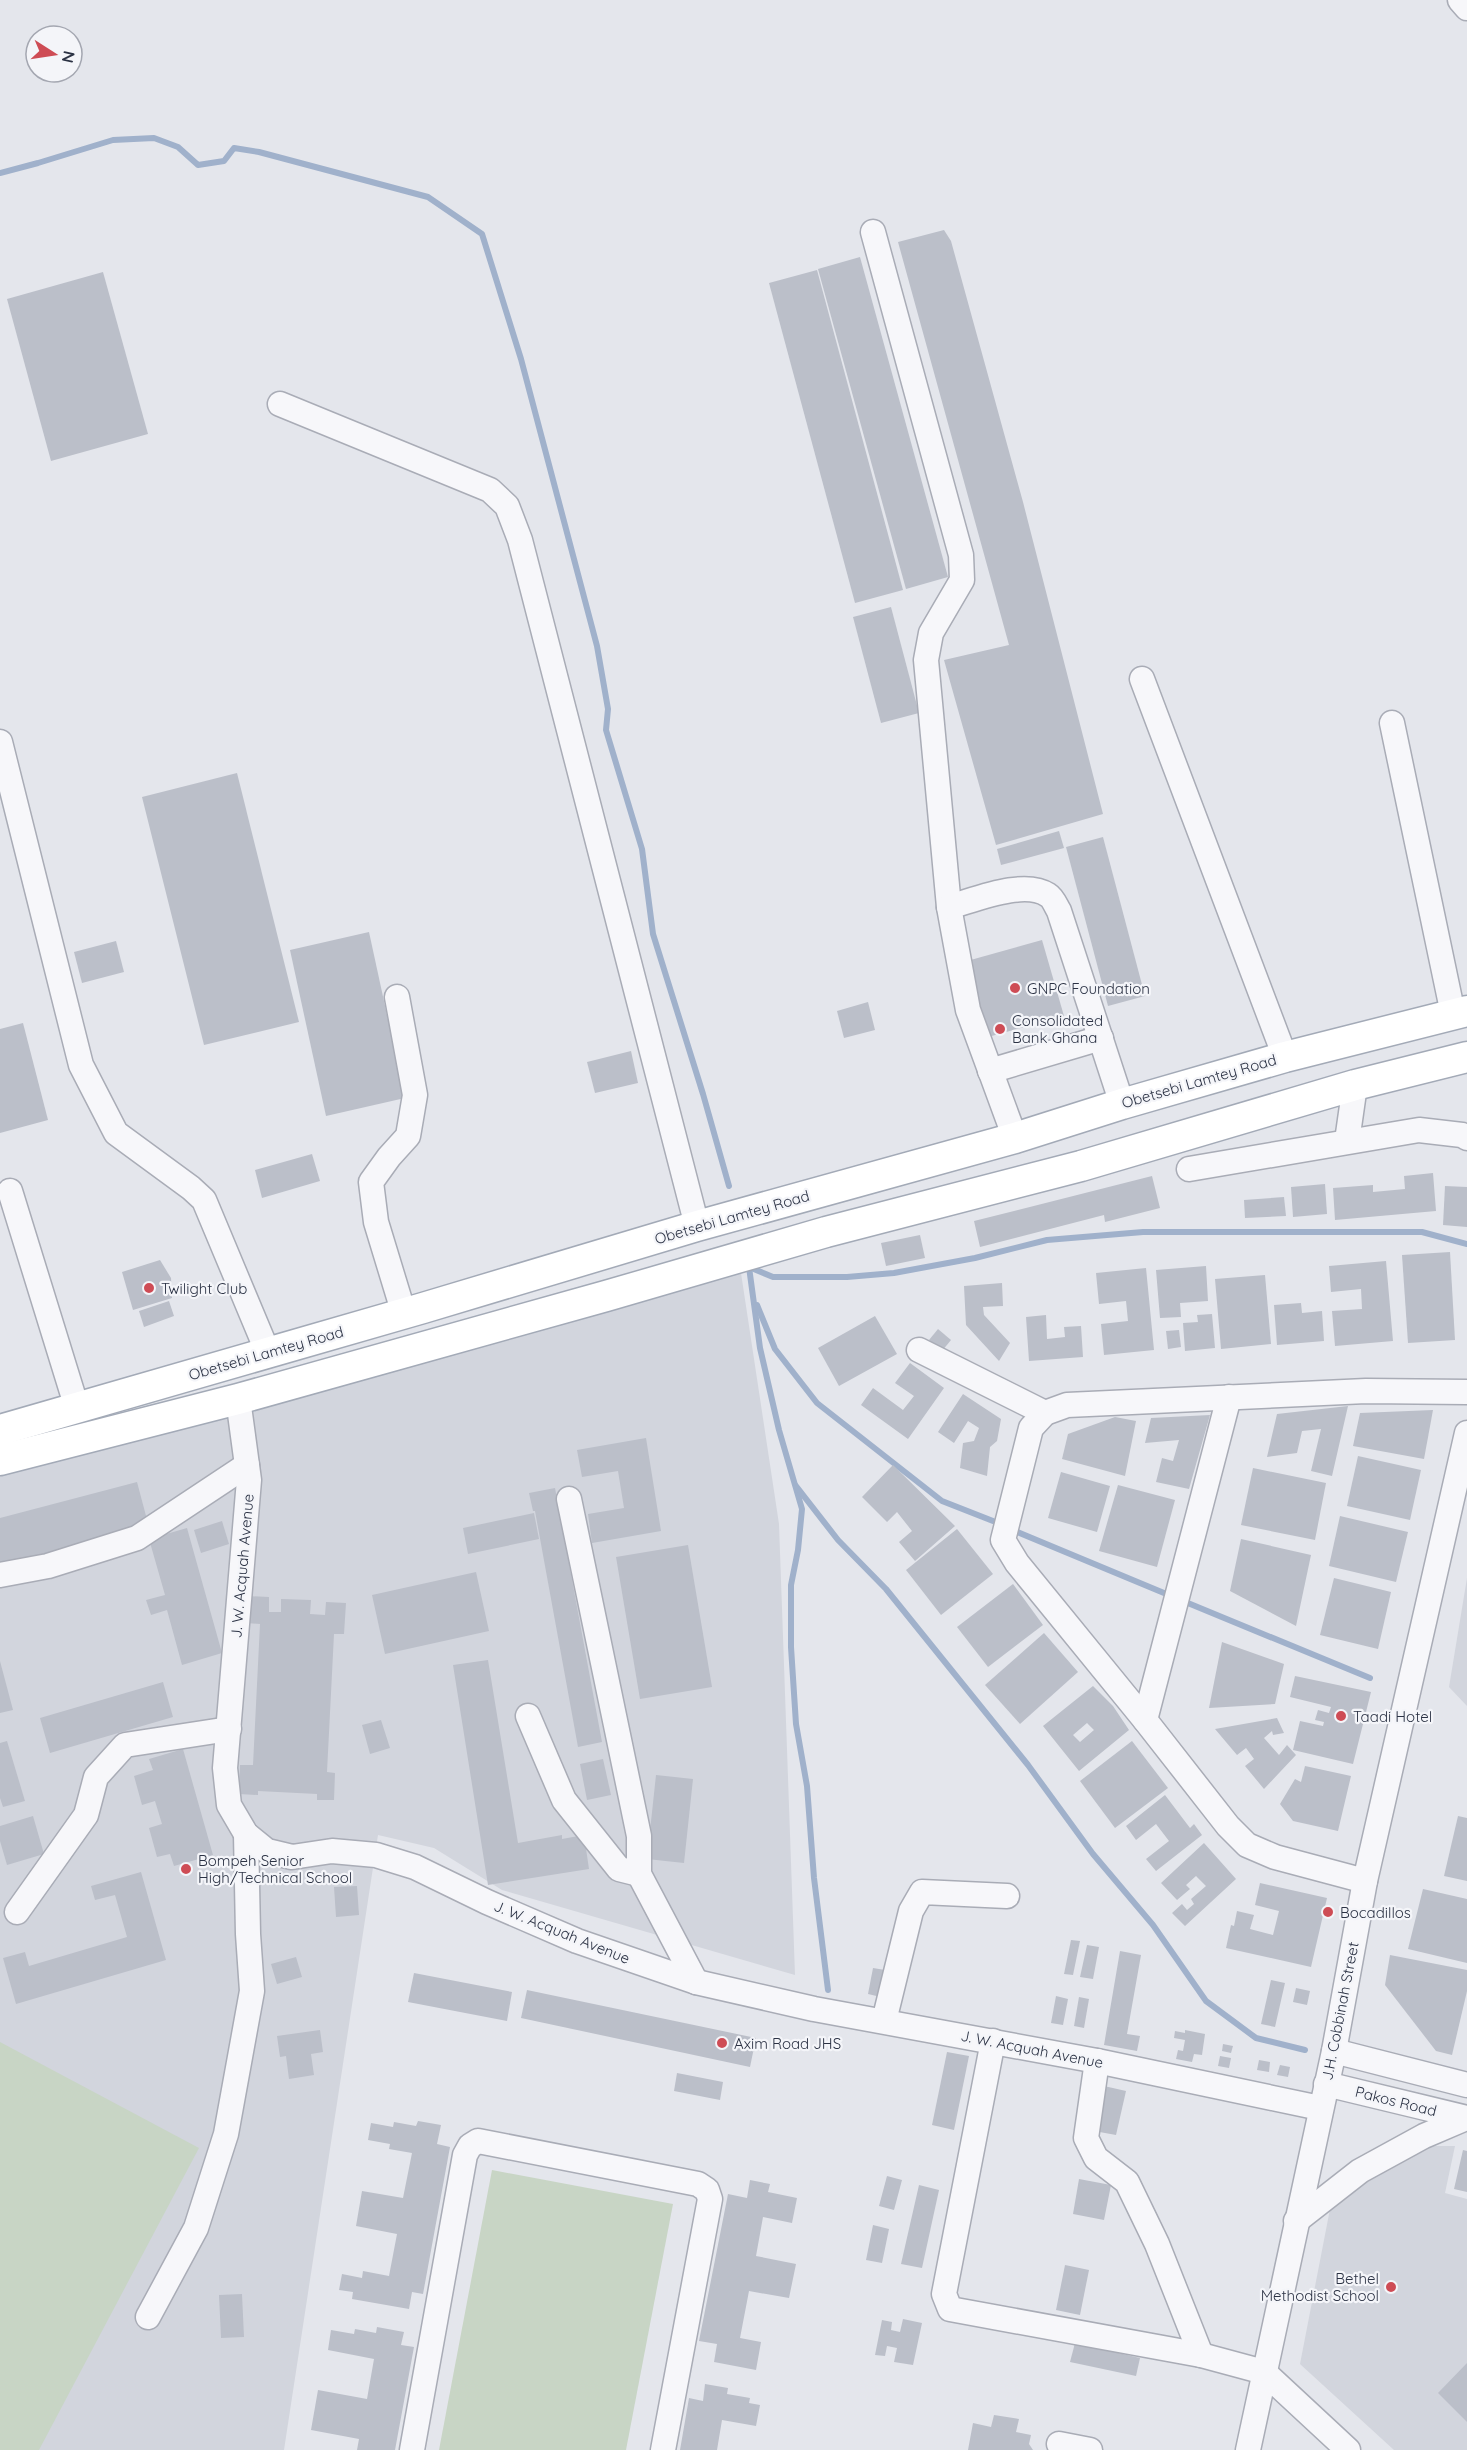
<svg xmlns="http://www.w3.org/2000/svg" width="1467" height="2450" font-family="Quicksand,sans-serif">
<rect width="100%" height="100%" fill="#e4e6ec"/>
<g fill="#d2d5dd">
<path d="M 741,1273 L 779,1524 L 795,1975 L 502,1890 L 434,1848 L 378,1835 L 284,2450 L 0,2450 L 0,1475 Z"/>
<path d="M 1467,1578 L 1467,1706 L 1449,1687 Z"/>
<path d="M 1415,2146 L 1455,2146 L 1445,2193 L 1467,2199 L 1467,2450 L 1394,2450 L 1300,2364 L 1330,2209 Z"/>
</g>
<g fill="#c8d5c5">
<path d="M 0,2042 L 199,2148 L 39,2450 L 0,2450 Z"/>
<path d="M 492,2170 L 673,2204 L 626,2450 L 439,2450 Z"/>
</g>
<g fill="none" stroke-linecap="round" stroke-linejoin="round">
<g stroke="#a0b1cb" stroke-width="6">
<path d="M 0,173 L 38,163 L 113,140 L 154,138 L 178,147 L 198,165 L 224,161 L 234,148 L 259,152 L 428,197 L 482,234 L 521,359 L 597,646 L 608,709 L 606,730 L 642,849 L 653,934 L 703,1094 L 729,1186"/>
<path d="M 749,1267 L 760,1348 L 779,1430 L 802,1509 L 798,1550 L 791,1585 L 791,1647 L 796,1724 L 807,1786 L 814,1878 L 828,1990"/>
<path d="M 749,1267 L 773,1277 L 847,1277 L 894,1273 L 975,1258 L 1047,1240 L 1143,1232 L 1422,1232 L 1467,1244"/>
<path d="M 757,1305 L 775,1349 L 817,1403 L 942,1501 L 993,1521"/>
<path d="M 796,1486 L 838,1540 L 886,1589 L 1028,1765 L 1093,1854 L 1153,1925 L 1206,2001 L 1256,2038 L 1305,2050"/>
<path d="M 1015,1531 L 1164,1593"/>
<path d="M 1183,1601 L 1370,1678"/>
</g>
</g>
<g fill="#bbbfc9" fill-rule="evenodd">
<path d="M 944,230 L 951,241 L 1023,502 L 1103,814 L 996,845 L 944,660 L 1009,645 L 898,242 Z"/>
<path d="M 860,257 L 948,577 L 906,589 L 818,269 Z"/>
<path d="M 817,270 L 903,590 L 855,603 L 769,283 Z"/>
<path d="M 103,272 L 148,434 L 51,461 L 7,299 Z"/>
<path d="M 891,607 L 919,713 L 881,723 L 853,617 Z"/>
<path d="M 237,773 L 299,1022 L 204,1045 L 142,797 Z"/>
<path d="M 1059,831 L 1064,848 L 1001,865 L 997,849 Z"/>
<path d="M 1103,837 L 1145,996 L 1108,1006 L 1066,847 Z"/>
<path d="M 369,932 L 405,1098 L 326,1116 L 290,950 Z"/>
<path d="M 1042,940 L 1064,1016 L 988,1037 L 967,961 Z"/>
<path d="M 116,941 L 124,972 L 82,983 L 74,952 Z"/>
<path d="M 868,1002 L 875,1030 L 844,1038 L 837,1011 Z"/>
<path d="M 23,1023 L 48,1120 L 0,1133 L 0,1029 Z"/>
<path d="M 631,1051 L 638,1083 L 595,1093 L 587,1062 Z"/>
<path d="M 312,1154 L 320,1181 L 262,1198 L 255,1170 Z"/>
<path d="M 1433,1173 L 1436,1211 L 1335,1220 L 1333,1188 L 1373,1185 L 1373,1192 L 1405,1189 L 1404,1176 Z"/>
<path d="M 1152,1176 L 1160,1208 L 1105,1222 L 1104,1215 L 980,1247 L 974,1221 Z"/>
<path d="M 1325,1184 L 1327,1214 L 1293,1217 L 1291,1187 Z"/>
<path d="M 1445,1186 L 1467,1187 L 1467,1227 L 1443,1225 Z"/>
<path d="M 1284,1197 L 1286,1216 L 1245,1218 L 1244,1200 Z"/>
<path d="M 920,1235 L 925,1258 L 886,1266 L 881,1243 Z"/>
<path d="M 1450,1252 L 1455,1340 L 1408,1343 L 1402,1255 Z"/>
<path d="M 160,1260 L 171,1278 L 172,1298 L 133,1310 L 122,1272 Z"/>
<path d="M 1386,1261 L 1393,1341 L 1335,1346 L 1332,1311 L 1362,1309 L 1361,1289 L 1331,1292 L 1329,1266 Z"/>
<path d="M 1206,1266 L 1208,1301 L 1180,1303 L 1181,1317 L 1160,1318 L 1156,1270 Z"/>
<path d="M 1146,1268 L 1154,1350 L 1104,1355 L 1101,1324 L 1128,1321 L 1126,1301 L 1099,1304 L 1096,1273 Z"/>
<path d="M 1265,1275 L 1271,1344 L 1221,1349 L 1215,1279 Z"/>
<path d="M 1002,1283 L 1003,1306 L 983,1307 L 984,1315 L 1010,1343 L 999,1361 L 966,1325 L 964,1286 Z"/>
<path d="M 169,1301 L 174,1316 L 144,1327 L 139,1311 Z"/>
<path d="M 1301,1303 L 1302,1313 L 1322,1311 L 1324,1341 L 1277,1345 L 1274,1305 Z"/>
<path d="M 1212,1314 L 1215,1348 L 1185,1351 L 1183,1323 L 1198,1322 L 1197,1315 Z"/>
<path d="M 1046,1315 L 1047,1339 L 1065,1337 L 1064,1327 L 1081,1326 L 1083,1357 L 1029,1361 L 1026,1317 Z"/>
<path d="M 875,1316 L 897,1354 L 839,1386 L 818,1348 Z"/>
<path d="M 938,1329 L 951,1340 L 942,1351 L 929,1340 Z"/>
<path d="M 1179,1330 L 1181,1347 L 1168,1349 L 1166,1331 Z"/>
<path d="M 910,1363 L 944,1388 L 908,1439 L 861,1405 L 873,1388 L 903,1410 L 914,1396 L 895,1383 Z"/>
<path d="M 963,1394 L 1001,1419 L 997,1441 L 990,1447 L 987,1476 L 960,1468 L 963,1443 L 974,1441 L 979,1428 L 968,1421 L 954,1443 L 938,1432 Z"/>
<path d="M 1348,1406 L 1332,1476 L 1311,1471 L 1321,1429 L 1302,1431 L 1297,1453 L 1267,1457 L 1277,1414 Z"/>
<path d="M 1433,1410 L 1424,1459 L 1353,1446 L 1360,1413 Z"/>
<path d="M 1210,1415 L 1189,1489 L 1156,1482 L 1162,1458 L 1173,1461 L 1179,1440 L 1145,1443 L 1151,1418 Z"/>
<path d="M 1115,1417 L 1136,1421 L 1125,1476 L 1062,1459 L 1068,1434 Z"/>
<path d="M 646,1438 L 661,1531 L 592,1543 L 588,1514 L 624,1508 L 618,1471 L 582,1477 L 577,1450 Z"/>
<path d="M 1358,1456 L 1421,1470 L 1410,1520 L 1347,1506 Z"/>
<path d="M 893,1465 L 955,1526 L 915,1561 L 899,1542 L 912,1531 L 897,1512 L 887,1522 L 862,1497 Z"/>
<path d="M 1253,1468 L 1326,1483 L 1315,1540 L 1241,1525 Z"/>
<path d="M 1061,1472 L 1110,1486 L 1097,1532 L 1048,1518 Z"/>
<path d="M 137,1482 L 149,1527 L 0,1567 L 0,1518 Z"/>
<path d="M 1118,1485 L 1175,1500 L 1157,1567 L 1099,1551 Z"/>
<path d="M 555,1488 L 602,1742 L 578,1747 L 535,1511 L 533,1511 L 529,1493 Z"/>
<path d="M 534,1513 L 539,1539 L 468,1554 L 463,1528 Z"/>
<path d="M 1340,1516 L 1408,1532 L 1396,1582 L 1329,1566 Z"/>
<path d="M 222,1521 L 229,1544 L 201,1553 L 194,1530 Z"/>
<path d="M 187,1528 L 222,1653 L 182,1665 L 167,1610 L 151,1615 L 146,1600 L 165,1595 L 149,1539 Z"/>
<path d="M 957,1529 L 993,1574 L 941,1615 L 906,1570 Z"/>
<path d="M 1241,1539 L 1311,1555 L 1296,1626 L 1230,1591 Z"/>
<path d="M 688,1545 L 712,1687 L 640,1699 L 616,1557 Z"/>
<path d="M 476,1572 L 489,1631 L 385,1654 L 372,1595 Z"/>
<path d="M 1334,1578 L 1391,1592 L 1378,1649 L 1320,1635 Z"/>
<path d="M 1013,1584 L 1043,1625 L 988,1667 L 957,1627 Z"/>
<path d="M 248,1596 L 269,1597 L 269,1612 L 281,1612 L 281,1599 L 311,1600 L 310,1614 L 325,1615 L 326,1602 L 346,1603 L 344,1634 L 334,1634 L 327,1772 L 335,1773 L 334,1800 L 317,1800 L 317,1794 L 258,1791 L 258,1795 L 239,1794 L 240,1765 L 253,1765 L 260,1624 L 246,1623 Z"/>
<path d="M 1044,1633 L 1078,1672 L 1020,1724 L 985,1685 Z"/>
<path d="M 1222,1642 L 1284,1664 L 1275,1704 L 1209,1708 Z"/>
<path d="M 488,1660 L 518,1843 L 562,1835 L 562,1839 L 584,1835 L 589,1869 L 488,1885 L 453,1665 Z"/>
<path d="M 0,1661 L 13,1710 L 0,1713 Z"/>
<path d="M 1295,1676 L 1371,1692 L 1353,1764 L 1293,1750 L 1300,1721 L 1323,1726 L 1324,1722 L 1315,1720 L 1318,1710 L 1329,1713 L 1331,1707 L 1290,1697 Z"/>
<path d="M 163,1682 L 173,1717 L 50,1753 L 40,1718 Z"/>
<path d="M 1093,1686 L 1113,1706 L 1129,1730 L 1079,1771 L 1043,1726 ZM 1087,1723 L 1094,1730 L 1080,1742 L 1073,1735 Z"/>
<path d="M 1277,1718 L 1284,1733 L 1273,1735 L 1272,1731 L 1264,1738 L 1279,1755 L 1287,1745 L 1296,1755 L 1264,1789 L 1245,1766 L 1254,1759 L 1246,1748 L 1237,1755 L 1215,1729 Z"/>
<path d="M 381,1720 L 390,1748 L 370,1754 L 362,1725 Z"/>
<path d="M 7,1741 L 25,1801 L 3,1807 L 0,1798 L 0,1743 Z"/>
<path d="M 1132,1741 L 1168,1788 L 1115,1828 L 1080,1781 Z"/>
<path d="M 183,1749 L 213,1855 L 174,1866 L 170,1854 L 157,1857 L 149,1828 L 162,1824 L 155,1801 L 142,1805 L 134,1776 L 153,1770 L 149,1759 Z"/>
<path d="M 603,1759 L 611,1795 L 587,1800 L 580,1764 Z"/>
<path d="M 1305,1766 L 1351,1776 L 1338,1831 L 1293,1821 L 1280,1804 L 1295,1779 L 1301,1782 Z"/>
<path d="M 656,1775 L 693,1779 L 684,1863 L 647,1859 Z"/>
<path d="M 1165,1795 L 1190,1828 L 1194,1824 L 1202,1835 L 1156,1871 L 1146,1859 L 1169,1841 L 1156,1824 L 1136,1840 L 1126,1826 Z"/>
<path d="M 33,1816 L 44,1854 L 7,1865 L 0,1841 L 0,1826 Z"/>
<path d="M 1458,1816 L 1467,1818 L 1467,1881 L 1444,1876 Z"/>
<path d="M 1204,1843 L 1236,1879 L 1185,1926 L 1172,1913 L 1182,1904 L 1187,1910 L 1194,1904 L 1191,1899 L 1206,1886 L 1196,1876 L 1186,1885 L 1190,1889 L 1177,1900 L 1161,1883 Z"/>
<path d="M 141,1872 L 166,1960 L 16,2004 L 3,1958 L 25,1952 L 29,1966 L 127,1937 L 115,1895 L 95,1900 L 91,1886 Z"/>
<path d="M 1260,1883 L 1327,1898 L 1311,1967 L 1226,1948 L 1231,1925 L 1234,1926 L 1237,1911 L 1254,1915 L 1250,1929 L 1273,1935 L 1279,1911 L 1255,1905 Z"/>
<path d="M 357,1886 L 359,1915 L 336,1917 L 334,1887 Z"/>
<path d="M 1423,1889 L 1467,1899 L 1467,1963 L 1408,1949 Z"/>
<path d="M 1071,1940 L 1080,1941 L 1073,1975 L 1064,1974 Z"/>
<path d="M 1087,1945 L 1099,1947 L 1093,1979 L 1080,1977 Z"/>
<path d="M 1120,1951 L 1141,1955 L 1127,2034 L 1140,2036 L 1137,2051 L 1104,2045 Z"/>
<path d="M 1390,1955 L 1467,1970 L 1467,1991 L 1452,2055 L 1436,2051 L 1385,1985 Z"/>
<path d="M 296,1957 L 302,1977 L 277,1984 L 271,1964 Z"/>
<path d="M 873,1968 L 891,1971 L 885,1998 L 868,1994 Z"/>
<path d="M 414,1973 L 512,1992 L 507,2021 L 408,2002 Z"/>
<path d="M 1271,1980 L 1285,1983 L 1275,2027 L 1261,2024 Z"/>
<path d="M 1296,1988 L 1310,1991 L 1307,2005 L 1293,2002 Z"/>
<path d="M 527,1990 L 756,2038 L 750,2067 L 521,2018 Z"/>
<path d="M 1056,1996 L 1068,1999 L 1063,2025 L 1051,2023 Z"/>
<path d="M 1079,1997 L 1089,1999 L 1084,2028 L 1074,2026 Z"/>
<path d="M 320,2030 L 323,2052 L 311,2054 L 314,2075 L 289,2079 L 286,2056 L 280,2057 L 277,2036 Z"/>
<path d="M 1185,2030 L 1205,2034 L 1202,2055 L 1194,2054 L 1192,2062 L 1176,2059 L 1178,2050 L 1183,2051 L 1185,2040 L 1174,2038 L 1175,2031 L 1185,2033 Z"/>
<path d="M 1223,2044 L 1233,2046 L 1231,2053 L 1222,2051 Z"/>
<path d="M 947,2052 L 969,2056 L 954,2130 L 932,2125 Z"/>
<path d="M 1220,2056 L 1231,2058 L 1229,2068 L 1218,2066 Z"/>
<path d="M 1259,2060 L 1270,2062 L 1269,2072 L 1257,2070 Z"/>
<path d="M 1280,2065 L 1290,2067 L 1288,2077 L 1277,2075 Z"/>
<path d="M 677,2073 L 723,2082 L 720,2100 L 674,2091 Z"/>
<path d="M 1104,2086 L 1126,2091 L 1116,2135 L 1094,2131 Z"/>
<path d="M 418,2121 L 441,2125 L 437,2144 L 450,2147 L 423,2294 L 412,2292 L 409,2309 L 352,2299 L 353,2292 L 339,2290 L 342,2274 L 362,2278 L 363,2271 L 389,2276 L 397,2234 L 356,2226 L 362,2191 L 403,2198 L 412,2153 L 389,2149 L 390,2144 L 368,2140 L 371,2123 L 393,2127 L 394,2122 L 416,2126 Z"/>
<path d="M 1463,2150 L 1467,2151 L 1467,2192 L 1454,2189 Z"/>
<path d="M 887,2176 L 902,2180 L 894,2210 L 879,2206 Z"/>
<path d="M 1079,2179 L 1111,2185 L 1104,2220 L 1073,2214 Z"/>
<path d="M 750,2180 L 770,2184 L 768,2192 L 797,2198 L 792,2223 L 763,2217 L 756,2256 L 796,2264 L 789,2298 L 749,2291 L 740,2338 L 761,2342 L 756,2370 L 714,2362 L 717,2344 L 699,2341 L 728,2194 L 747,2198 Z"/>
<path d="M 919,2185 L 939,2190 L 922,2268 L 901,2264 Z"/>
<path d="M 873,2225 L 889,2229 L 882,2263 L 866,2260 Z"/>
<path d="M 1065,2265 L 1089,2270 L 1080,2315 L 1056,2310 Z"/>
<path d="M 242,2294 L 244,2337 L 221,2338 L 219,2295 Z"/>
<path d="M 903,2319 L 922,2323 L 913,2365 L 894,2362 L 897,2348 L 887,2346 L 885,2356 L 875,2355 L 882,2320 L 892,2322 L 891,2330 L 900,2332 Z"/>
<path d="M 377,2327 L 404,2332 L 401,2345 L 414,2347 L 395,2450 L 357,2450 L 359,2439 L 311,2430 L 318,2390 L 367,2399 L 374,2359 L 328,2350 L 331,2330 L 354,2334 L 355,2329 L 376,2333 Z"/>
<path d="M 1075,2343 L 1140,2358 L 1136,2376 L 1070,2362 Z"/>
<path d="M 1467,2363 L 1467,2422 L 1438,2393 Z"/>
<path d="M 705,2384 L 728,2388 L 727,2394 L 750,2398 L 749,2403 L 760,2405 L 756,2426 L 722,2420 L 717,2450 L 680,2450 L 689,2398 L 703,2401 Z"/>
<path d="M 994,2415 L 1019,2419 L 1016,2432 L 1031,2435 L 1029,2444 L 1033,2450 L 968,2450 L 973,2423 L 991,2427 Z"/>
</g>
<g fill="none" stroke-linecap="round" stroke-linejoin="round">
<defs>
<g id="minor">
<path d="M 1460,0 L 1467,8"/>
<path d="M 873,232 L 961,555 L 962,580 L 931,633 L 926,660 L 949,907 L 968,1010 L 1015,1138"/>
<path d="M 280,404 L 490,490 L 507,506 L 520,540 L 697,1226"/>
<path d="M 1142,679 L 1285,1057"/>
<path d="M 1392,723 L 1453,1014"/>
<path d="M 0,742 L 81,1065 L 116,1133 L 191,1188 L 204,1200 L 268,1353"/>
<path d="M 949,907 C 975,900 1024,879 1048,895 C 1053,898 1056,906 1059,911 L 1122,1104"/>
<path d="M 397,997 L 415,1095 L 408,1136 L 389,1157 L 371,1182 L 376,1222 L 404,1314"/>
<path d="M 990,1071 L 1101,1038"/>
<path d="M 1347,1141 L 1355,1085"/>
<path d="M 1189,1169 L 1419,1130 L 1462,1135 L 1467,1138"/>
<path d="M 10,1191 L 77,1408"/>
<path d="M 919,1350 L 1045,1413"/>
<path d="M 238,1399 L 249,1480 L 225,1768 L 229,1805 L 246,1834 L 267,1851 L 292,1857 L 332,1851 L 376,1855 L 415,1867 L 487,1902 L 577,1941 L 696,1982 L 814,2009 L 1097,2061 L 1320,2108"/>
<path d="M 569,1499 L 639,1836 L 639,1874 L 696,1982"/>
<path d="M 0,1575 L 48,1566 L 137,1538 L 247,1465"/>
<path d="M 528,1716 L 564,1800 L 619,1869 L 639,1874"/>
<path d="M 1145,1720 L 1229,1397"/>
<path d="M 1365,1881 L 1275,1857 L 1247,1845 L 1228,1826 L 1145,1720 L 1017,1563 L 1003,1540 L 1031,1428 L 1045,1413 L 1067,1405 L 1366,1391 L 1467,1392"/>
<path d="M 17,1912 L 86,1815 L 96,1777 L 125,1745 L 229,1729"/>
<path d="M 884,2021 L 911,1911 L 922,1892 L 1007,1896"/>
<path d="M 993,2041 L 944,2294 L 950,2309 L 1201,2355 L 1264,2372 L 1348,2450"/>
<path d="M 1334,2051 L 1467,2085"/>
<path d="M 1097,2061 L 1086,2138 L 1096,2158 L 1127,2182 L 1157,2244 L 1201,2355"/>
<path d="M 1326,2084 L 1467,2118"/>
<path d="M 1296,2221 L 1360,2171 L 1424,2136 L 1466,2118"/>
<path d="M 148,2317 L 196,2228 L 226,2134 L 252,1991 L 248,1934 L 246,1834"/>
<path d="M 1059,2444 L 1090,2450"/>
<path d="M 412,2450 L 465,2155 L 470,2146 L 478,2141 L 698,2184 L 707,2190 L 710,2199 L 663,2450"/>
<path d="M 1248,2450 L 1334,2051 L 1365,1881 L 1467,1433"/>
</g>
<g id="major">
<path d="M 0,1430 L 423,1308 L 697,1226 L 1015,1138 L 1122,1104 L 1285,1057 L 1467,1011"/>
<path d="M 0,1460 L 238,1399 L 606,1296 L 826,1232 L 1081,1166 L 1355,1085 L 1467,1057"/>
</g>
</defs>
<use href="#minor" stroke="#a9acb6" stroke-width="27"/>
<use href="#major" stroke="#a3aab7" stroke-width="33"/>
<use href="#minor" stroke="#f7f7fa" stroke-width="24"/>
<use href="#major" stroke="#fff" stroke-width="30"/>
</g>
<g fill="#ce4c55" stroke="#f4f5f9" stroke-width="2">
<circle cx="1015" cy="988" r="6"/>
<circle cx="1000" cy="1029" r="6"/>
<circle cx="149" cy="1288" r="6"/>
<circle cx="1341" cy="1716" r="6"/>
<circle cx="186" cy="1869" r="6"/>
<circle cx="1328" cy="1912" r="6"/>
<circle cx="722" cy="2043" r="6"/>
<circle cx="1391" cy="2287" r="6"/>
</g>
<g text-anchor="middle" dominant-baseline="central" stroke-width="4.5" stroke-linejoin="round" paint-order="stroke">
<g font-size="15" fill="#2b3244" stroke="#f4f5f9" text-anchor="start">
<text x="1027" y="988">GNPC Foundation</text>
<text x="1012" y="1020">Consolidated<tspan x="1012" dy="17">Bank Ghana</tspan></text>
<text x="161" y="1288">Twilight Club</text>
<text x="1353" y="1716">Taadi Hotel</text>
<text x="198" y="1860">Bompeh Senior<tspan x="198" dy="17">High/Technical School</tspan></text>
<text x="1340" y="1912">Bocadillos</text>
<text x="734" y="2043">Axim Road JHS</text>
<text x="1379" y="2278" text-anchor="end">Bethel<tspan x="1379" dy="17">Methodist School</tspan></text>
</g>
<g font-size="15" fill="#2b3244" stroke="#f4f5f9">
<text transform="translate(1199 1081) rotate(-16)">Obetsebi Lamtey Road</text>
<text transform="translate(732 1217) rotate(-16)">Obetsebi Lamtey Road</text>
<text transform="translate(266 1353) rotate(-16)">Obetsebi Lamtey Road</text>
<text transform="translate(242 1566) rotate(-85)">J. W. Acquah Avenue</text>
<text transform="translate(562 1932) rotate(22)">J. W. Acquah Avenue</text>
<text transform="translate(1340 2011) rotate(-79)">J.H. Cobbinah Street</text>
<text transform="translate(1032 2049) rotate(11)">J. W. Acquah Avenue</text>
<text transform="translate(1396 2101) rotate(14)">Pakos Road</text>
</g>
</g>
<g transform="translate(54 54) rotate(102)"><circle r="28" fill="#f4f5f9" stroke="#a4a7b1" stroke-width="1.5"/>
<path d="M0-4.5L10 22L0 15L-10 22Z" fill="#ce4c55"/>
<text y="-9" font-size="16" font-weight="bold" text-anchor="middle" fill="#2b3244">N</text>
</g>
</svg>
